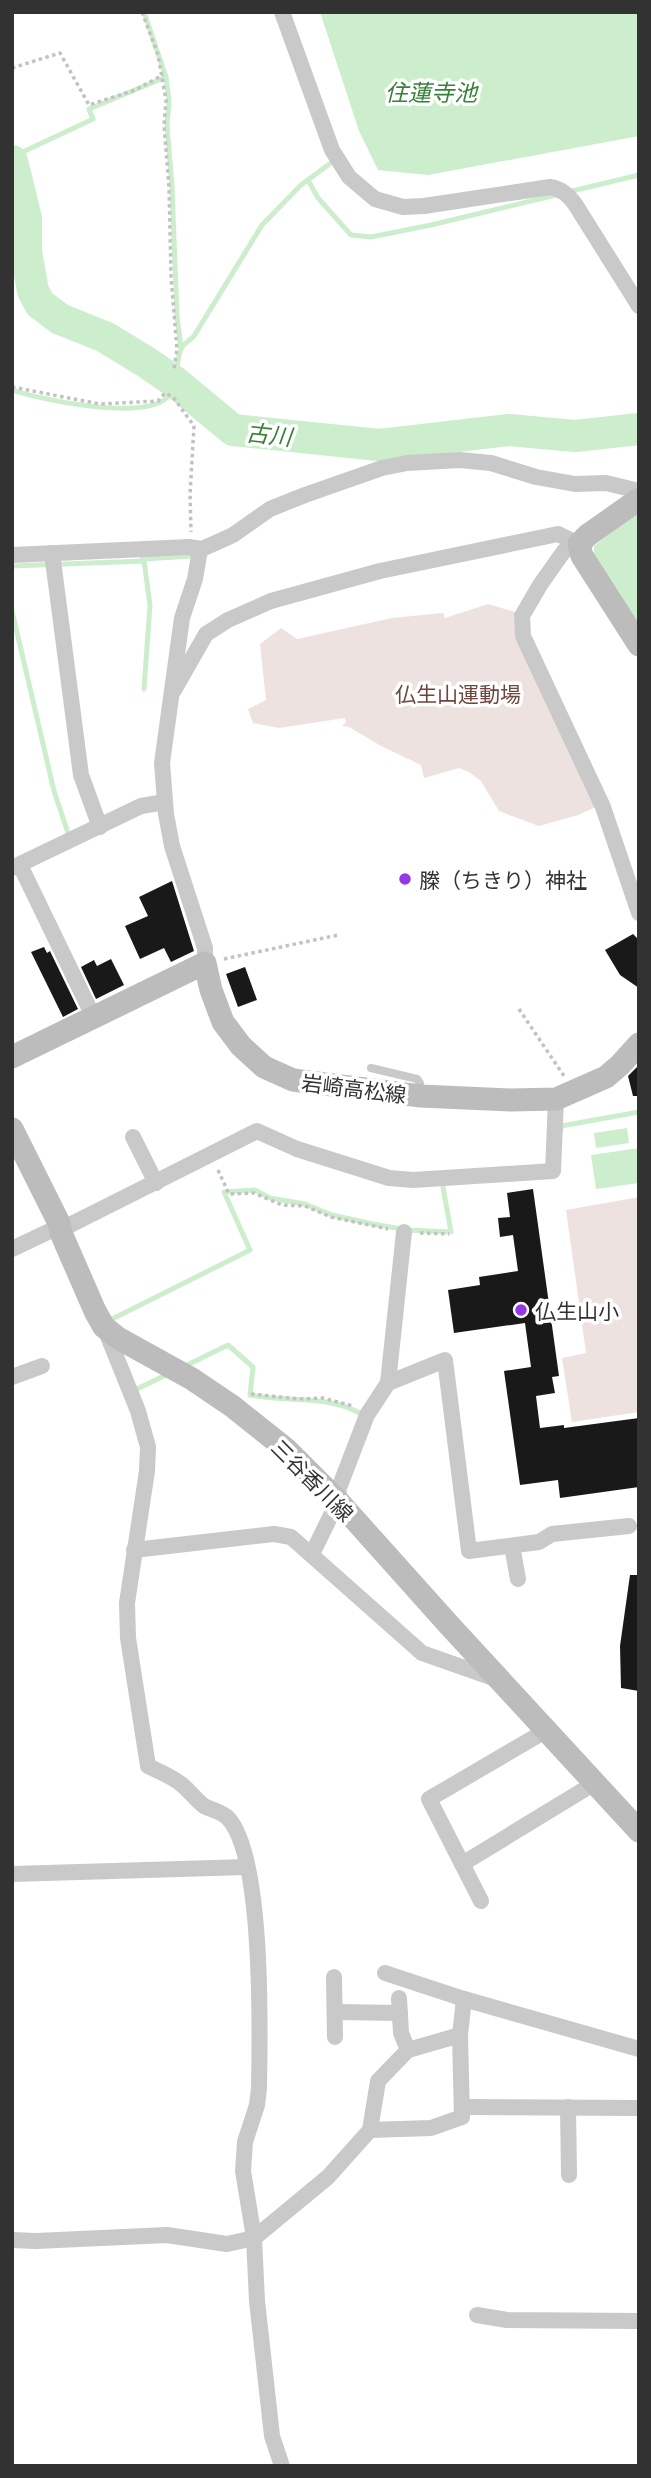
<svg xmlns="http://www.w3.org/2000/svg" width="651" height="2478" font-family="Barlow,'Noto Sans JP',sans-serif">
<rect width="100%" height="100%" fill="#fff"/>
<g fill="#eee2e1">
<path d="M 488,604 L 519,613 C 517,627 514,643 525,653 L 596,807 L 578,815 L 539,826 L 499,811 L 481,781 L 469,772 L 459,768 L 424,778 L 421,765 L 381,746 L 349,727 L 342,726 L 346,722 L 345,718 L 279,728 L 253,723 L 248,709 L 266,700 L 260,644 L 281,628 L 297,639 L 392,618 L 443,613 L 445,618 Z"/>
<path d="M 639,1197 L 639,1412 L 572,1422 L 562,1358 L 586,1353 L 566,1210 Z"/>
</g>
<g fill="#cdeecd">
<path d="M 320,12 L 639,12 L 639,136 L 428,175 L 378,170 L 359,131 Z"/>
<path d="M 639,511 L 639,626 L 593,561 L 594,546 Z"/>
<path d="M 627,1128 L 629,1143 L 596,1148 L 594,1133 Z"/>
<path d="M 639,1148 L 639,1183 L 596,1189 L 591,1155 Z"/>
</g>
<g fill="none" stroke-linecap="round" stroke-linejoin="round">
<g stroke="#cdeecd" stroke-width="5">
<path d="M 144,12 L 166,77 L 169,102 L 167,125 L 172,187 L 177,316 L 181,348"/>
<path d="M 12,157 L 93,119 L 89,109 L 166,77"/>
<path d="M 308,180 L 318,198 L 351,235 L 371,237 L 431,225 L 556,195"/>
<path d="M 572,191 L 639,175"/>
<path d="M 12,390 C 41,400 152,423 170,394 C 179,380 175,359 182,347 C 185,343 191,339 194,336 L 262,225 L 301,185 L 336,159"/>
<path d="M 142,559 L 193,556"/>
<path d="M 12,566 L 144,561 L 150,605 L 144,689"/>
<path d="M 12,611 L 54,791 L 69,836"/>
<path d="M 561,1130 L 561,1126 L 639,1112"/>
<path d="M 108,1321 L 250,1250 L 224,1192 L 255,1190 L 270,1198 L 305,1204 L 332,1215 L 373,1224 L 407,1230 L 451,1232 L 442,1182"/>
<path d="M 185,1366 L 228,1345 L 253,1367 L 250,1395 C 287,1403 328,1394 361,1414"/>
<path d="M 133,1385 L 135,1390 L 170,1373"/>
</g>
<path stroke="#cdeecd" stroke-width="32" d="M 12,161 L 26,218 L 26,252 L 33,291 L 40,304 L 60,319 L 105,337 L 146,362 L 175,382 L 233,430 L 379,445 L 509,430 L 575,436 L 639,429"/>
</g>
<g fill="#191919">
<path d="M 172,881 L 194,951 L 171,962 L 164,948 L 140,959 L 125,926 L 148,916 L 139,897 Z"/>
<path d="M 633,934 L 639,940 L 639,988 L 620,975 L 605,950 Z"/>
<path d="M 44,947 L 47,953 L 50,951 L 78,1009 L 63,1017 L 31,952 Z"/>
<path d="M 111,959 L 124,985 L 96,999 L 81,967 L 94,960 L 97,966 Z"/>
<path d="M 245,967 L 257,1000 L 238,1007 L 226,974 Z"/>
<path d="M 639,1065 L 639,1096 L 633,1096 L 628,1076 Z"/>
<path d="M 533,1189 L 559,1376 L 552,1377 L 555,1393 L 536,1396 L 540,1428 L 564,1425 L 564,1428 L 639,1418 L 639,1487 L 560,1498 L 558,1480 L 520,1485 L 504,1371 L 531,1367 L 525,1323 L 454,1333 L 448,1290 L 480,1285 L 479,1277 L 518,1271 L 513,1235 L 500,1237 L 498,1218 L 510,1217 L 507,1193 Z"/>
<path d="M 630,1575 L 639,1575 L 639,1691 L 621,1688 L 620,1646 Z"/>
</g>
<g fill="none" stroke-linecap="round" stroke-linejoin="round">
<g stroke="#c2c2c2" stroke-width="3.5" stroke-dasharray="3.5 3.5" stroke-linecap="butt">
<path d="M 142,12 L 158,55 L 166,100 L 164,125 L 169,187 L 171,277 L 177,349 L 174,369"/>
<path d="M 12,68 L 60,53 L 89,105 L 135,90 L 163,75"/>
<path d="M 12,387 L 100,404 L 158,401 L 165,393 L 173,397 L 194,426 L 190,494 L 191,532"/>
<path d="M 224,959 L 338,935"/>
<path d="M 519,1009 L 564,1076"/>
<path d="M 218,1170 L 229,1194 L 254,1193 L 282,1205 L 305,1206 L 331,1217 L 388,1229"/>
<path d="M 420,1233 L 449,1234"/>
<path d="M 251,1394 L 299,1399 L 322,1398 L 353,1406"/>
</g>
<path stroke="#c9c9c9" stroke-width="8" d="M 371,1068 L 417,1079 L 420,1083 L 421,1093"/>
<g stroke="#c9c9c9" stroke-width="16">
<path d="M 282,12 L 332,150 L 349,177 L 375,199 L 403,207 L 424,206 L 550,187 C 562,189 568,195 575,204 L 639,306"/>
<path d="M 197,549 L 199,556 L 195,579 L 182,618 L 162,763 L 166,814 L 172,846 L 205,948 L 205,963"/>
<path d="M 52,553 L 81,775 L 100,827"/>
<path d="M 12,555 L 189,547 L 202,549 L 233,535 L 270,509 L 305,495 L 382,468 L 407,463 L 460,460 L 491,463 L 536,477 L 575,484 L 606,483 L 639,491"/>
<path d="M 174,690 L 206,634 L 228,620 L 271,601 L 380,571 L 558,534 L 579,544 L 564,551 L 540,585 L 522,616 L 523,636 L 603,807 L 639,913"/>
<path d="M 20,865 L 93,1016"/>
<path d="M 12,868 L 141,806 L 165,802"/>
<path d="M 133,1137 L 156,1183"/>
<path d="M 12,1249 L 54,1229 L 64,1228 L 257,1131 L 297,1149 L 389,1178 L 413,1180 L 553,1171 L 556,1099"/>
<path d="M 105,1329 L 138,1411 L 148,1447 L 147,1471 L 127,1603 L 128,1638 L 148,1766 C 158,1771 171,1776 181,1784 C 189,1790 196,1800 204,1806 C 212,1810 222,1812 228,1818 C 264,1857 260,2033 259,2088 L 257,2105 L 245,2142 L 243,2171 L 254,2238 L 257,2301 L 272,2436 L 282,2466"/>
<path d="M 12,1377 L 42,1366"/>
<path d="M 388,1383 L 404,1232"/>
<path d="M 512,1546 L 518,1579"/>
<path d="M 134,1550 L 274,1534 L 291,1537 L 422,1653 L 496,1679"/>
<path d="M 312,1554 L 338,1501 L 339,1488 L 367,1415 L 388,1383 L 445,1360 L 469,1551 L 539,1542 L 552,1534 L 629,1526"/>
<path d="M 462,1864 L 595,1783"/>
<path d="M 12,1874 L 247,1867"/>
<path d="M 481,1901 L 429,1799 L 547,1730"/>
<path d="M 385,1973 L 464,1999 L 639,2049"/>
<path d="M 334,1977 L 335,2037"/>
<path d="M 399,1998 L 401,2033 L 408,2050"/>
<path d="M 335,2012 L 400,2013"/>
<path d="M 463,2107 L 639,2108"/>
<path d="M 568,2107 L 569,2175"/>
<path d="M 370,2130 L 431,2128 L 462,2117 L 460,2035 L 464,1999"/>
<path d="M 12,2240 L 36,2241 L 167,2235 L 227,2244 L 254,2238 L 328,2177 L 370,2130 L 378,2081 L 408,2050 L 460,2035"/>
<path d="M 477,2315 L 507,2320 L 639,2321"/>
</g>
<g stroke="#bcbcbc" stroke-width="23">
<path d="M 639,499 L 588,535 L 579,544 L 582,556 L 639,645"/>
<path d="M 12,1057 L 205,963 L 211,990 L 223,1022 L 241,1046 L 264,1067 L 293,1080 L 421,1096 L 511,1100 L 556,1099 L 606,1077 L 620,1065 L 639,1044"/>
<path d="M 12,1129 L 59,1223 L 61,1233 L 95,1311 L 104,1327 L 118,1338 L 192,1379 L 232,1406 L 286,1449 L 338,1501 L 450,1626 L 639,1831"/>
</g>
</g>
<g fill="#9437e6" stroke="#fff" stroke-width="2.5">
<circle cx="405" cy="879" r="7"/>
<circle cx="521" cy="1310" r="7"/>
</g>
<g text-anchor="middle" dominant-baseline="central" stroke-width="7" stroke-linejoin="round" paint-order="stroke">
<g font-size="21" fill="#6f453e" stroke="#fff">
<text x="458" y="693">仏生山運動場</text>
</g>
<g font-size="21" fill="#323232" stroke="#fff" text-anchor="start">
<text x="419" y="879">榺（ちきり）神社</text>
<text x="535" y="1310">仏生山小</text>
</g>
<g font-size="21" fill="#323232" stroke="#fff">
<text transform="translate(354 1088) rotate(7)">岩崎高松線</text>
<text transform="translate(313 1480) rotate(45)">三谷香川線</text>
</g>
<g font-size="23" font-style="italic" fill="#378237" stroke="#fff">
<text x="431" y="92">住蓮寺池</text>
<text transform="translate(269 434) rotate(6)">古川</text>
</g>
</g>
<rect width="651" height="2478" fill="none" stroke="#323232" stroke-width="28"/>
</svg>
